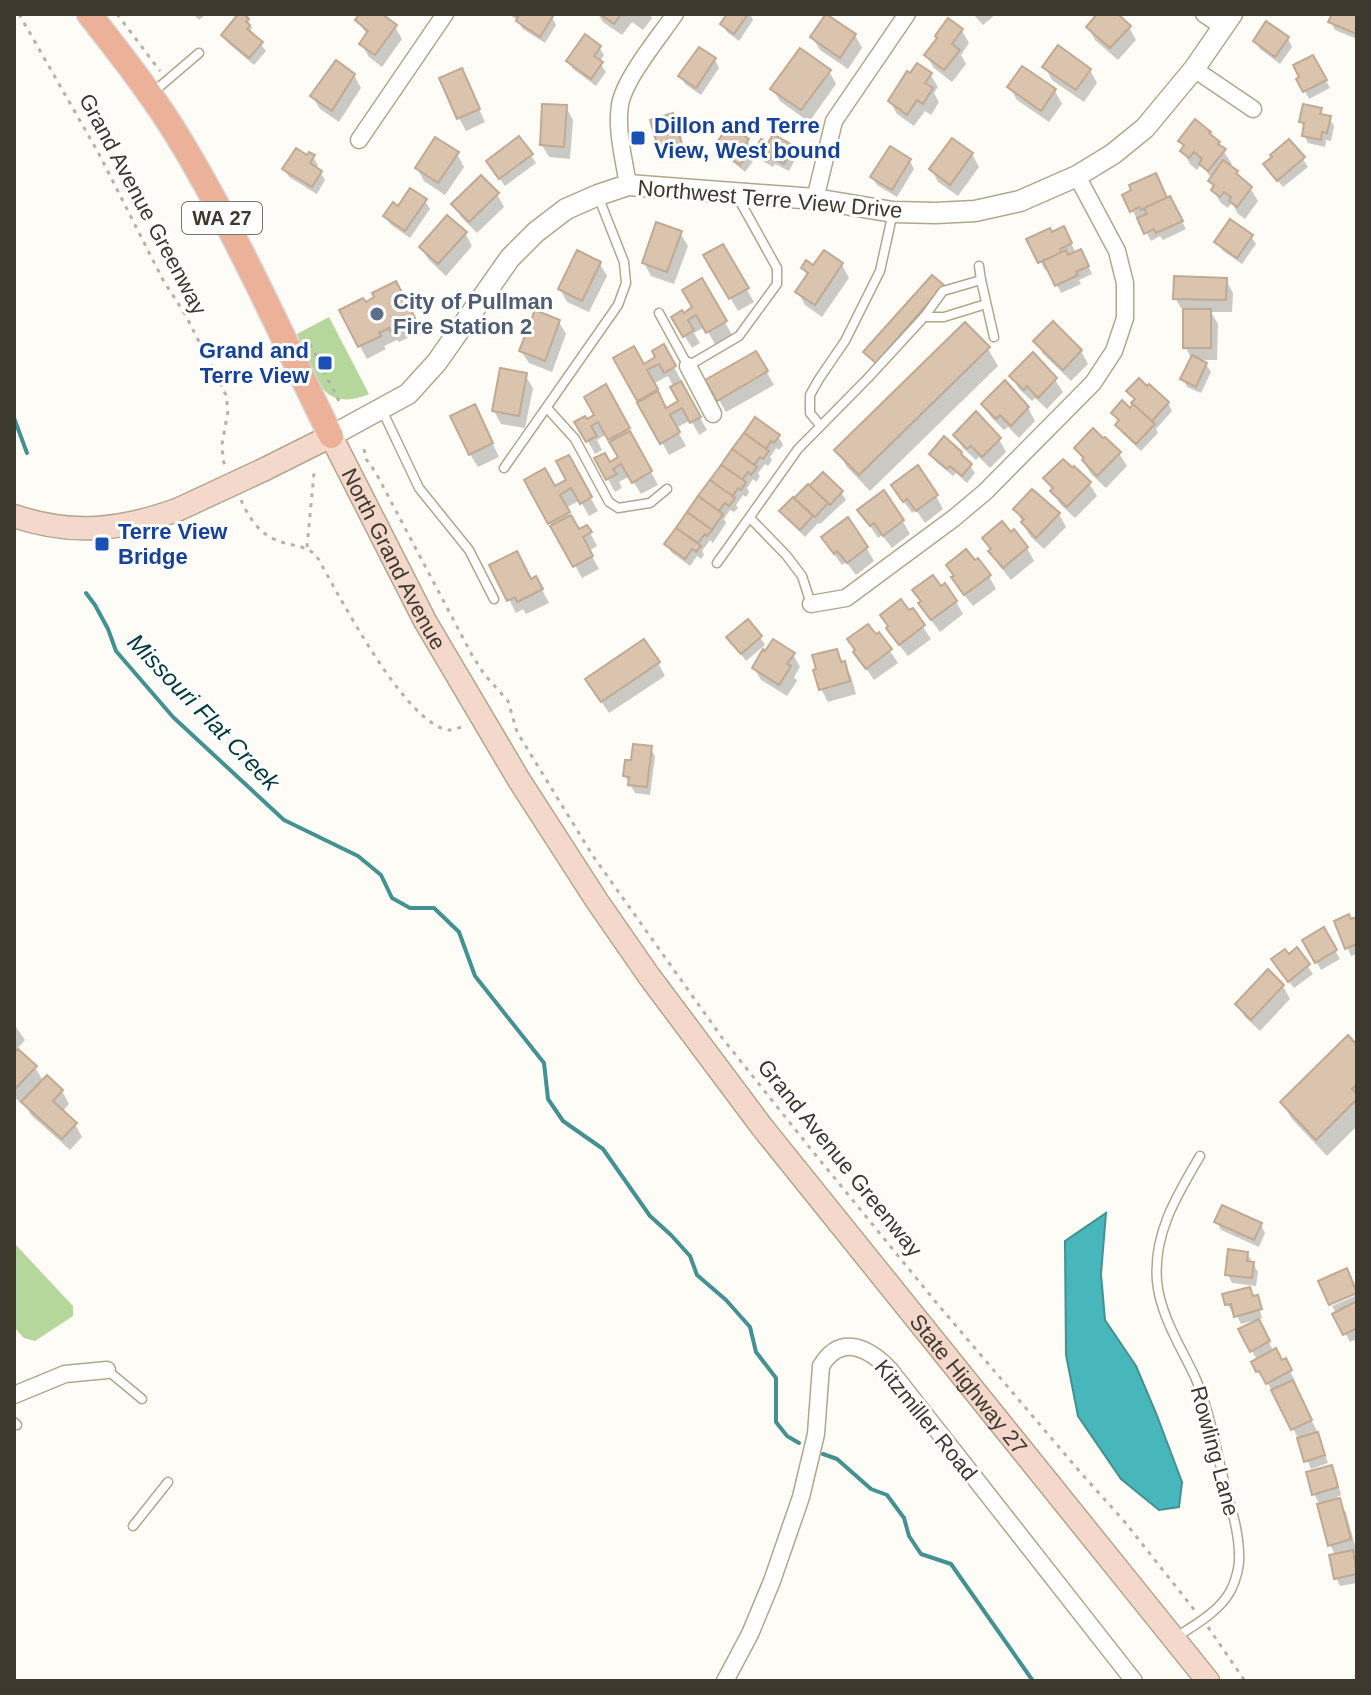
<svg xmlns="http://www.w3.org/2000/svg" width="1371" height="1695" font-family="Helvetica,sans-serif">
<rect width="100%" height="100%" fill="#fefcf6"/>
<g fill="#b6d79b">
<path d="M 329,317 L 369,394 C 355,400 338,403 326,392 C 316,383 303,348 297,334 Z"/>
<path d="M 14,1243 L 73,1306 L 73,1316 L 35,1341 L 24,1338 L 14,1327 Z"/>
</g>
<path fill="#47b7bb" stroke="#449191" stroke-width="2" d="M 1106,1213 L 1101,1274 L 1105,1320 L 1136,1366 L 1156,1413 L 1182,1482 L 1179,1507 L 1159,1510 L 1121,1479 L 1078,1416 L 1066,1355 L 1065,1241 Z"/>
<g fill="#0003" fill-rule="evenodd">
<path d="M 193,14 L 206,14 L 199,20 Z"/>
<path d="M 362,14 L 382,14 L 386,20 L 395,27 L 402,39 L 382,67 L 369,57 L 361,44 L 368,36 L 357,20 Z"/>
<path d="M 509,14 L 547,14 L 552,17 L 556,25 L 545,43 L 523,29 L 517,20 Z"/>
<path d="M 598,14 L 650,14 L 652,18 L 643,30 L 632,22 L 622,35 L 603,22 Z"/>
<path d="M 729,14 L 750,14 L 753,20 L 739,41 L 727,32 L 722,24 Z"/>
<path d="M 973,14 L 996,14 L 983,25 Z"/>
<path d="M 1100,14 L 1115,14 L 1129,27 L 1136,40 L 1118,60 L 1095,40 L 1088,27 Z"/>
<path d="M 1334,14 L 1357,15 L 1357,39 L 1335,30 L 1331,22 Z"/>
<path d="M 248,20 L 252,28 L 251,30 L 253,34 L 266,51 L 254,65 L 228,43 L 223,35 Z"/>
<path d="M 962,31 L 969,43 L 961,55 L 966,64 L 952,82 L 934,68 L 926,55 Z"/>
<path d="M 855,35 L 862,48 L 848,69 L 820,50 L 812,37 Z"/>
<path d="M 1288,39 L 1292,47 L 1280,64 L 1260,49 L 1255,41 Z"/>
<path d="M 599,47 L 604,55 L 599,62 L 606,72 L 596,86 L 573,69 L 568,61 Z"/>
<path d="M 1313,58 L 1330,88 L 1309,99 L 1299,80 Z"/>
<path d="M 715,60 L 719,68 L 701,95 L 685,84 L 681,76 Z"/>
<path d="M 1045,67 L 1090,70 L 1097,83 L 1084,102 L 1052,80 Z"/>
<path d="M 461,70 L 485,122 L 466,131 L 459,118 Z"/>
<path d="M 829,71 L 836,84 L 809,122 L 780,101 L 773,89 Z"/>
<path d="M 930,74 L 938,87 L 934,93 L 939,102 L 931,115 L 925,111 L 914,126 L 897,114 L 890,101 Z"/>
<path d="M 354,75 L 361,88 L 339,122 L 320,109 L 312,96 Z"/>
<path d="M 1010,88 L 1055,91 L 1062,104 L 1049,122 L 1017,100 Z"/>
<path d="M 566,107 L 573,120 L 570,159 L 549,157 L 542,145 Z"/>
<path d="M 1320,109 L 1324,117 L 1329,118 L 1334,126 L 1331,141 L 1326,140 L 1325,147 L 1308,143 L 1304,135 L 1305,129 L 1301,122 Z"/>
<path d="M 672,116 L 677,124 L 685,152 L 665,158 L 661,150 Z"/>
<path d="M 1195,122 L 1218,143 L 1232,164 L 1229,167 L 1236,172 L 1241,180 L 1250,188 L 1258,201 L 1245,219 L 1238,214 L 1232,203 L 1228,208 L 1221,203 L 1213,190 L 1215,188 L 1211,181 L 1212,179 L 1201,164 L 1197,170 L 1190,164 L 1183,151 L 1185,148 L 1181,141 Z"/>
<path d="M 519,139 L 536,163 L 505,186 L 493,169 Z"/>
<path d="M 747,140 L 752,148 L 749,152 L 754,160 L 745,172 L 722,153 L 717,145 Z"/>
<path d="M 793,148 L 797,156 L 789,171 L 775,164 L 773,167 L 761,160 L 756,152 Z"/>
<path d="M 457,154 L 464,167 L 445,195 L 424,181 L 417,168 Z"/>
<path d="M 972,154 L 979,167 L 958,196 L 938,182 L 931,169 Z"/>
<path d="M 313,157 L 318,165 L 315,169 L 320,172 L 325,180 L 317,194 L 289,177 L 284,169 Z"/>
<path d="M 1303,159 L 1308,167 L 1283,187 L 1271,173 Z"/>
<path d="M 910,161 L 914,169 L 897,197 L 877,185 L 872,177 Z"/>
<path d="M 497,194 L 504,207 L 477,233 L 461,217 L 454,204 Z"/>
<path d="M 1125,196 L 1170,199 L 1186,229 L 1163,240 L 1160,236 L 1151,241 L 1141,222 L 1139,223 Z"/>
<path d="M 425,201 L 430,209 L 410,238 L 390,224 L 385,216 L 398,208 Z"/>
<path d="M 465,233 L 472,246 L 446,276 L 429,260 L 421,248 Z"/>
<path d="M 680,233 L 688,246 L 674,284 L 651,276 L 644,263 Z"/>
<path d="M 1051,235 L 1068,237 L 1076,253 L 1085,259 L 1092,274 L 1079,280 L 1081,284 L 1061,293 L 1049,268 L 1045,270 L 1029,239 Z"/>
<path d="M 1251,236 L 1256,244 L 1242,264 L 1222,250 L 1217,242 Z"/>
<path d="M 723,247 L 754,302 L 738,311 L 706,256 Z"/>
<path d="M 600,264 L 607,276 L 589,312 L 567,302 L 560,289 Z"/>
<path d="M 842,265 L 849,278 L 822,317 L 805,305 L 798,292 L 808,277 L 803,268 Z"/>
<path d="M 1226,280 L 1233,293 L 1232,312 L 1211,312 L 1218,324 L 1217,360 L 1198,360 L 1206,364 L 1211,372 L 1201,393 L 1187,387 L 1183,379 L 1192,359 L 1185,347 L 1185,311 L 1183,311 L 1175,298 Z"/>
<path d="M 702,281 L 732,335 L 715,344 L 705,327 L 694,333 L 700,343 L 692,348 L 673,317 L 683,315 L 694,308 Z"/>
<path d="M 942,287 L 944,290 L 878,365 L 868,356 Z"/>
<path d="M 402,296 L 421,331 L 399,342 L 397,340 L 384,346 L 386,349 L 367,359 L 341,311 Z"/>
<path d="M 559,322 L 566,334 L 552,372 L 529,363 L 521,351 Z"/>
<path d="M 1036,341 L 1081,351 L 1088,364 L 1071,381 L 1043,354 Z"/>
<path d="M 663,347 L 681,380 L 679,381 L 707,430 L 699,435 L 691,420 L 676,428 L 686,446 L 669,455 L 616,358 L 643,366 L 658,358 ZM 668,376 L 681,402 L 666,410 L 653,384 Z"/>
<path d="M 988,349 L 998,366 L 870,491 L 847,467 L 837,450 Z"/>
<path d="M 756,353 L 774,385 L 726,412 L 708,381 Z"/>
<path d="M 525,375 L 533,388 L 525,428 L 501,424 L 494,411 Z"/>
<path d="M 1012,376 L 1055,380 L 1063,392 L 1047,409 L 1035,398 L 1032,401 L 1019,389 Z"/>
<path d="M 1150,386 L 1168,403 L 1172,411 L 1156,429 L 1158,433 L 1141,451 L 1122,433 L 1117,425 L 1119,423 L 1113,413 L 1130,410 L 1136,401 L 1129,391 L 1148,389 Z"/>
<path d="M 605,387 L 658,485 L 641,494 L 630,476 L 619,482 L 622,488 L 615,492 L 597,459 L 609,464 L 620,458 L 612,443 L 607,434 L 597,440 L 602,450 L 595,454 L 577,422 L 587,422 L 597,416 Z"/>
<path d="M 1022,403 L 1028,408 L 1035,421 L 1019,438 L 1008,427 L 1004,430 L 991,417 L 984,405 Z"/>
<path d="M 481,419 L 499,457 L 478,467 L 470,454 Z"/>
<path d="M 755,420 L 778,436 L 783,445 L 779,450 L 776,448 L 770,457 L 772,460 L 768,466 L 765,464 L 758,473 L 760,476 L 756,482 L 753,479 L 747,488 L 749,492 L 746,497 L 743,495 L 736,505 L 738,508 L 734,512 L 730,510 L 724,519 L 726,523 L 713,543 L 710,540 L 702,551 L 704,555 L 701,559 L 697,556 L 690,566 L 671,552 L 667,544 Z"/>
<path d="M 955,435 L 999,439 L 1006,452 L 990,468 L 979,457 L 976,460 L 963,448 Z"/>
<path d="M 1076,448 L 1119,453 L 1127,466 L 1106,488 L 1091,474 Z"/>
<path d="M 932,454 L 961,454 L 975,473 L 967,483 L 956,473 L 953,476 L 936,462 Z"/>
<path d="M 568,458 L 598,511 L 589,516 L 580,500 L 566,508 L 578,532 L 587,527 L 597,546 L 589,551 L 599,569 L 582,578 L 527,481 L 555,488 L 569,481 Z"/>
<path d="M 823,474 L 841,492 L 846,500 L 820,524 L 818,523 L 805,537 L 787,519 L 782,511 Z"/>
<path d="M 1046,479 L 1089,483 L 1097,496 L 1075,518 L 1060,504 Z"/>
<path d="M 928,482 L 943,509 L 925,523 L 916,510 L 912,513 L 901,498 Z"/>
<path d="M 1015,509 L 1059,514 L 1066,527 L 1044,549 L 1030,536 Z"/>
<path d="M 860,511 L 902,520 L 910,534 L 892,548 L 882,535 L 878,538 Z"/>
<path d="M 859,535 L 874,561 L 856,575 L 846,562 L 842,565 L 831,550 Z"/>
<path d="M 984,539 L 1027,548 L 1034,561 L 1011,580 L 998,564 Z"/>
<path d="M 492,566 L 531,581 L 536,578 L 549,603 L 526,614 L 523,609 L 516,613 Z"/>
<path d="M 989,576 L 996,589 L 973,606 L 961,591 Z"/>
<path d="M 915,591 L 956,602 L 963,614 L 940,632 L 928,616 Z"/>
<path d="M 912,611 L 931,639 L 908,656 L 896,641 Z"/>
<path d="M 879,635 L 898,663 L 874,680 L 855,652 Z"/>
<path d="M 729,637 L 760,637 L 765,645 L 746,661 Z"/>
<path d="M 836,651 L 851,676 L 856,694 L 828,702 L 821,689 Z"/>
<path d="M 766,654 L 793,654 L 800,667 L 794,677 L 797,681 L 787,696 L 761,680 L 754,668 Z"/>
<path d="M 658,663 L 665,676 L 609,713 L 595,692 Z"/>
<path d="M 650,748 L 655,756 L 650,795 L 635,793 L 625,776 L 633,762 Z"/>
<path d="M 1357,919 L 1357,954 L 1351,956 L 1336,922 L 1351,921 Z"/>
<path d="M 1323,930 L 1340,959 L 1321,970 L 1305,941 Z"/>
<path d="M 1297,950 L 1313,974 L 1294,988 L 1278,968 Z"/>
<path d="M 1268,972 L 1283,986 L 1290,999 L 1260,1031 L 1245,1017 L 1237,1004 Z"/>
<path d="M 14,1024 L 25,1040 L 16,1050 L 35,1067 L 43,1081 L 62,1091 L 69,1104 L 62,1112 L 75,1124 L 82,1137 L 70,1150 L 31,1115 L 23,1101 L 21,1103 L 14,1097 Z"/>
<path d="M 1357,1048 L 1357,1126 L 1327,1156 L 1292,1119 L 1282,1102 Z"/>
<path d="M 1217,1222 L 1261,1225 L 1265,1233 L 1259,1247 L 1221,1230 Z"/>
<path d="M 1247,1253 L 1258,1272 L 1256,1286 L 1232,1283 L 1228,1275 Z"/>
<path d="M 1250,1289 L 1258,1303 L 1262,1318 L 1257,1320 L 1274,1352 L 1281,1363 L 1285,1361 L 1294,1379 L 1291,1380 L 1318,1433 L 1328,1463 L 1311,1469 L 1300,1442 L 1273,1390 L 1272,1391 L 1265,1379 L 1263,1379 L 1254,1362 L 1257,1360 L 1252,1351 L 1256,1320 L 1241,1324 L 1235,1312 L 1232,1312 L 1227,1304 Z"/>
<path d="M 1357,1295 L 1357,1345 L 1354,1340 L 1350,1342 L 1332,1306 Z"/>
<path d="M 1331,1467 L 1336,1475 L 1341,1495 L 1337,1497 L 1346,1513 L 1357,1552 L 1352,1554 L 1357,1565 L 1357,1583 L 1340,1586 L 1336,1578 L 1336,1556 L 1330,1545 L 1320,1505 L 1314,1494 Z"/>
</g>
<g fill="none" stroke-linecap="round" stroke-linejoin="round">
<g stroke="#449191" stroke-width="4">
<path d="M 14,418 L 27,453"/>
<path d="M 86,593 L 95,605 L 108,629 L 116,651 L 173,717 L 284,820 L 358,856 L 381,875 L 392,898 L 410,908 L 434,908 L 459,932 L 475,976 L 544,1063 L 548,1099 L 563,1121 L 603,1149 L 650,1216 L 671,1235 L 690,1256 L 697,1275 L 726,1300 L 750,1327 L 756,1352 L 776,1378 L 776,1422 L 787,1436 L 799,1443"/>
<path d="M 823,1454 L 837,1459 L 871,1489 L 887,1495 L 904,1518 L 909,1536 L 921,1554 L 951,1564 L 1033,1681"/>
</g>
</g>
<g fill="#dac4ad" stroke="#c0aa94" stroke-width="2">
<path d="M 238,14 L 244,14 L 249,19 L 246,22 L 250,25 L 247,29 L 263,42 L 249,58 L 221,35 Z"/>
<path d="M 359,14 L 382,14 L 397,25 L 375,55 L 359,44 L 368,31 L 355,20 Z"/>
<path d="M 513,14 L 551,14 L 553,16 L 540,37 L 516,21 L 518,17 Z"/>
<path d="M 600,14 L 621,14 L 614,24 Z"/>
<path d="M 727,14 L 748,14 L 734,34 L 720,24 Z"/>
<path d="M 826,14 L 856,34 L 840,58 L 810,37 Z"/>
<path d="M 1097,14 L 1118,14 L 1131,26 L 1110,48 L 1086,27 Z"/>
<path d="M 1332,14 L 1357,14 L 1357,34 L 1328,22 Z"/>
<path d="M 948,18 L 963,29 L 952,44 L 960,50 L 944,70 L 924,55 L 937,38 L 935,36 Z"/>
<path d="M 1266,21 L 1289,37 L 1275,57 L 1253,41 Z"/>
<path d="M 585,34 L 601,46 L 594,56 L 603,62 L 591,79 L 566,61 Z"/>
<path d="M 1058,45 L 1091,69 L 1076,90 L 1042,67 Z"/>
<path d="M 699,47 L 716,58 L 696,88 L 678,76 Z"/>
<path d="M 800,48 L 831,70 L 801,110 L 770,89 Z"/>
<path d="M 1313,55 L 1327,80 L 1303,92 L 1296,79 L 1299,77 L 1293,65 Z"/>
<path d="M 336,60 L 355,74 L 332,111 L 310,96 Z"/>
<path d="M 917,63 L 932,73 L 925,83 L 933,88 L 923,104 L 917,100 L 907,115 L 888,101 L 907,71 L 910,73 Z"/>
<path d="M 1022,66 L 1056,89 L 1041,111 L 1007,87 Z"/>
<path d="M 462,68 L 480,109 L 457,119 L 439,78 Z"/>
<path d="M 542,104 L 567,105 L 564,147 L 540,145 Z"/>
<path d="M 1303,104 L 1322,108 L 1320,114 L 1331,116 L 1327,133 L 1322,132 L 1321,140 L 1302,136 L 1304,123 L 1299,122 Z"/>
<path d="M 673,113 L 682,144 L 659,151 L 650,120 Z"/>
<path d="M 1195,119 L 1211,132 L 1209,133 L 1220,142 L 1218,144 L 1226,149 L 1208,171 L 1199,164 L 1202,159 L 1194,152 L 1189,158 L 1180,151 L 1184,145 L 1178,141 Z"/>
<path d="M 729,125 L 749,139 L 744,146 L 751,151 L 740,165 L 731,159 L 732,157 L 715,145 Z"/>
<path d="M 773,134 L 794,146 L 784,164 L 770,157 L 768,160 L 754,152 L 761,139 L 768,143 Z"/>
<path d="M 519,136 L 533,154 L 499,179 L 486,161 Z"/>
<path d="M 435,137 L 459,152 L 438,183 L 415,168 Z"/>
<path d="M 952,138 L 973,153 L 950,185 L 929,169 Z"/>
<path d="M 1289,139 L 1305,157 L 1277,181 L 1263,164 L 1272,157 L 1270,155 Z"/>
<path d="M 890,146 L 911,159 L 892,190 L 870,177 Z"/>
<path d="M 296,148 L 307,155 L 309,152 L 315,155 L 310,163 L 322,171 L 312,187 L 282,169 Z"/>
<path d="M 1223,160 L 1238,171 L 1236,173 L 1252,187 L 1237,207 L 1229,201 L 1231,197 L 1224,192 L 1220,197 L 1211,190 L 1214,185 L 1208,181 Z"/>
<path d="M 1156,173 L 1167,198 L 1141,210 L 1139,207 L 1130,212 L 1122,195 L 1131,190 L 1129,185 Z"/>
<path d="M 481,175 L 499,193 L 469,222 L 451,204 Z"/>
<path d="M 410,188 L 427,199 L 405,231 L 383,216 L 393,202 L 398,206 Z"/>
<path d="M 1170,196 L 1183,221 L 1156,233 L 1154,229 L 1144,234 L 1137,218 L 1147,214 L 1144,208 Z"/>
<path d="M 447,215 L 467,232 L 438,264 L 419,247 Z"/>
<path d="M 1230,219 L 1253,235 L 1237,258 L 1214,242 Z"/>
<path d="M 656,222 L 682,231 L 667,272 L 642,263 Z"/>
<path d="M 1064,226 L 1072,243 L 1060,249 L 1061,253 L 1038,263 L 1026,239 L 1050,228 L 1052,232 Z"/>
<path d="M 723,244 L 749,288 L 729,299 L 703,255 Z"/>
<path d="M 1081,249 L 1089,266 L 1076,272 L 1078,275 L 1055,286 L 1043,261 L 1066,250 L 1068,255 Z"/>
<path d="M 577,250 L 601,262 L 582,301 L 558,289 Z"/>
<path d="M 824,250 L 843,263 L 815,305 L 795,292 L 808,273 L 801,268 L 806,260 L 813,265 Z"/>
<path d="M 932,275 L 944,285 L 876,363 L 863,352 Z"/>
<path d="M 1174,276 L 1227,278 L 1226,300 L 1173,299 Z"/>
<path d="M 702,278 L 727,321 L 706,333 L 696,315 L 688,320 L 694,330 L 683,337 L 671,317 L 682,310 L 684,313 L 692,307 L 682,290 Z"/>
<path d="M 396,281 L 415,318 L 390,331 L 389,328 L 379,333 L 381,336 L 358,347 L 339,310 L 363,298 L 366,302 L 374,297 L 372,293 Z"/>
<rect x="1183" y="309" width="28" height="39"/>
<path d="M 535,310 L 560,320 L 545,361 L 519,351 Z"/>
<path d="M 1053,321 L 1082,350 L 1063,370 L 1033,341 Z"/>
<path d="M 965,322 L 990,347 L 859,475 L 834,450 Z"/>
<path d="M 664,344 L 676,366 L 664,373 L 659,364 L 647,370 L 658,389 L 637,401 L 613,358 L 634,346 L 644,364 L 655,357 L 652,351 Z"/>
<path d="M 756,351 L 768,371 L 717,401 L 705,380 Z"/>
<path d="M 1033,352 L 1057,378 L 1038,398 L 1027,386 L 1024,390 L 1009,376 Z"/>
<path d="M 1192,355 L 1207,363 L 1196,387 L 1180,379 Z"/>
<path d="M 500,368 L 527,373 L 519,416 L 492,411 Z"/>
<path d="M 1139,378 L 1147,386 L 1149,384 L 1169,402 L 1152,421 L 1131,403 L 1135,399 L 1126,391 Z"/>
<path d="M 1005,380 L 1029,407 L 1011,426 L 1000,415 L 996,419 L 981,404 Z"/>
<path d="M 681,381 L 701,417 L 690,423 L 682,408 L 670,415 L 680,432 L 660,444 L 637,403 L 658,391 L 666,408 L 678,401 L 670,387 Z"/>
<path d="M 606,384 L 630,428 L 608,440 L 598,422 L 591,426 L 597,436 L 586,442 L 574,422 L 585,416 L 587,419 L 594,415 L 584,397 Z"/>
<path d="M 1122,400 L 1130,408 L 1133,404 L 1155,424 L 1136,444 L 1115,425 L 1119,420 L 1111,413 Z"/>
<path d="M 475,404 L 493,443 L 469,455 L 450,416 Z"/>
<path d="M 976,411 L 1001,438 L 982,457 L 971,446 L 967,449 L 953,435 Z"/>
<path d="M 755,417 L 780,435 L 774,443 L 771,441 L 766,449 L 744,433 Z"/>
<path d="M 1093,428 L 1103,438 L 1105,437 L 1121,452 L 1097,476 L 1082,460 L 1084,458 L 1074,448 Z"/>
<path d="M 630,431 L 652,471 L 632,483 L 621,464 L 613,469 L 617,474 L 606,480 L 594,458 L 605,453 L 610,462 L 618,457 L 609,442 Z"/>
<path d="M 744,433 L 769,451 L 763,459 L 760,457 L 754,465 L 732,449 Z"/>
<path d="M 944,436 L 962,452 L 961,454 L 972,464 L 962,476 L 950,466 L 947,469 L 929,454 Z"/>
<path d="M 732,449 L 757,467 L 751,475 L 748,472 L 742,480 L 721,465 Z"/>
<path d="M 569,455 L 592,497 L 580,504 L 571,488 L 560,495 L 570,512 L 548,524 L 524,480 L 545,468 L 555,486 L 566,480 L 556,461 Z"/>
<path d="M 1063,459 L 1073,468 L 1074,466 L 1091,482 L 1067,507 L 1050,491 L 1053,488 L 1043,478 Z"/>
<path d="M 721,465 L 746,482 L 741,490 L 738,488 L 732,497 L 710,480 Z"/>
<path d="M 918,465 L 938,495 L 916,511 L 907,499 L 903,502 L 891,485 Z"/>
<path d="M 823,472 L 843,491 L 830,505 L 809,486 Z"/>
<path d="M 710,480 L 735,498 L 729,506 L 725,503 L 719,511 L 698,496 Z"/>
<path d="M 808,484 L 828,503 L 815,517 L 794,498 Z"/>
<path d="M 1032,489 L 1060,513 L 1036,538 L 1021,522 L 1024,519 L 1013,509 Z"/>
<path d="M 884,490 L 904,520 L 883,536 L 874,523 L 870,526 L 857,510 Z"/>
<path d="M 698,496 L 723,514 L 712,530 L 687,512 Z"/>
<path d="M 793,497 L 813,516 L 800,530 L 779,511 Z"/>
<path d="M 687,512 L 712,530 L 707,536 L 705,534 L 698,543 L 676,528 Z"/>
<path d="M 571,515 L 579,529 L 587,525 L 592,532 L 583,537 L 593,556 L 573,567 L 550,526 Z"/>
<path d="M 848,517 L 868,547 L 847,563 L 837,551 L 834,554 L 821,537 Z"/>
<path d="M 1002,521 L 1011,532 L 1014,529 L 1028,547 L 1003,568 L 988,551 L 991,549 L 982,538 Z"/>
<path d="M 676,528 L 701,546 L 696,552 L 692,549 L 685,559 L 664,544 Z"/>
<path d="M 966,549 L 975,560 L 978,558 L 991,575 L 964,595 L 951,577 L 954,576 L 946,565 Z"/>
<path d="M 517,551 L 531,579 L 536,576 L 543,589 L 517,602 L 515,597 L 507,601 L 489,565 Z"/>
<path d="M 933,575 L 941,586 L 945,583 L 957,601 L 931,620 L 918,603 L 921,601 L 912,590 Z"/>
<path d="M 901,599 L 909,610 L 913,608 L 925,625 L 899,645 L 886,628 L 888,626 L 880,615 Z"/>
<path d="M 748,619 L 762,636 L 741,654 L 726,637 Z"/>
<path d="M 868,624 L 876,634 L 879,632 L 892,649 L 866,669 L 853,652 L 855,650 L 847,639 Z"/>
<path d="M 644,639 L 660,662 L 601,702 L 585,679 Z"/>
<path d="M 773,639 L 795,653 L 787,664 L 791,666 L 779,685 L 752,668 L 763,649 L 765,651 Z"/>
<path d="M 837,649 L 841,662 L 845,661 L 850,681 L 819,690 L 813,670 L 816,669 L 812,655 Z"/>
<path d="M 633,744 L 652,746 L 647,787 L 628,785 L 629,777 L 623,776 L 625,760 L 631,760 Z"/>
<path d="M 1349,914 L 1351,919 L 1357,917 L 1357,944 L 1345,949 L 1334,921 Z"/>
<path d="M 1324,927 L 1337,950 L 1315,963 L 1302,940 Z"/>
<path d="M 1297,947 L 1310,964 L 1288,982 L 1271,959 L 1285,949 L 1289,954 Z"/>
<path d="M 1268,969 L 1284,985 L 1251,1020 L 1235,1004 Z"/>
<path d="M 1348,1035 L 1357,1045 L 1357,1084 L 1352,1089 L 1357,1094 L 1357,1099 L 1316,1140 L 1280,1102 Z"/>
<path d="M 18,1049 L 37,1066 L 14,1090 L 14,1053 Z"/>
<path d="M 47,1075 L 63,1090 L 53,1101 L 77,1123 L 62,1139 L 21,1102 Z"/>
<path d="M 1222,1205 L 1262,1223 L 1254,1240 L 1214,1222 Z"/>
<path d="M 1228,1249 L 1248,1252 L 1247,1261 L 1254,1262 L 1252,1278 L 1225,1275 Z"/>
<path d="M 1347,1268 L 1357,1293 L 1329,1305 L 1318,1281 Z"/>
<path d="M 1250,1287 L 1253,1296 L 1258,1295 L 1262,1309 L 1234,1317 L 1231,1304 L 1225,1305 L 1222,1294 Z"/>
<path d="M 1357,1301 L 1357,1328 L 1343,1335 L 1332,1314 Z"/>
<path d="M 1259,1319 L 1270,1341 L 1250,1352 L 1238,1329 Z"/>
<path d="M 1276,1348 L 1282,1360 L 1286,1358 L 1292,1370 L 1266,1384 L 1259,1371 L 1256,1372 L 1251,1362 Z"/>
<path d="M 1293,1380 L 1312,1420 L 1291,1430 L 1271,1390 Z"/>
<path d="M 1318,1432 L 1325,1455 L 1304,1462 L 1297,1438 Z"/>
<path d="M 1332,1465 L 1338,1487 L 1312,1495 L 1306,1472 Z"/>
<path d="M 1340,1498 L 1351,1539 L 1328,1546 L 1317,1504 Z"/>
<path d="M 1353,1550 L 1357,1574 L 1334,1579 L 1329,1555 Z"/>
</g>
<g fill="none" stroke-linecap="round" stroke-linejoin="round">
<defs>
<g id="service">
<path d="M 151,94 L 199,53"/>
<path d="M 979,266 L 981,280"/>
<path d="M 659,313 L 688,366 L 739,336 L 777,284 L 777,268 L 737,196"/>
<path d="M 924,317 L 944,317 L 986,304"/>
<path d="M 547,408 L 575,439 L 609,502 L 618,508 L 650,503 L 667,489"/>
<path d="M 382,410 L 419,488 L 469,550 L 494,599"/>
<path d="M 820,425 L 810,413 L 810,395 L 819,379 L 845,341 L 880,271 L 893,212"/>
<path d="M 504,468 L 618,305 L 626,283 L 624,262 L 598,196"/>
<path d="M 750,518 L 786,555 L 802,576 L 811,604"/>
<path d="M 717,563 L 798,449 L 868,378 L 924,317 L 943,291 L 981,280 L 994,337"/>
<path d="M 107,1370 L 142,1399"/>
<path d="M 14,1422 L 17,1425"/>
<path d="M 133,1526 L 168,1482"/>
<path d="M 1176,1637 C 1195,1625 1220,1611 1231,1590 C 1236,1580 1240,1565 1239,1555 C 1239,1529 1229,1502 1223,1477 C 1215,1444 1209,1409 1195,1377 C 1181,1347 1160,1315 1157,1281 C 1153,1234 1177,1195 1200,1156"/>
</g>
<g id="minor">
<path d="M 1204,14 L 1223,27"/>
<path d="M 1194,69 L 1253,109"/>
<path d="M 359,140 L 445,14"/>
<path d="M 628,185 C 624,159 616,131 620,105 C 624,79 660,36 675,14"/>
<path d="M 815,199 L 834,121 L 907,14"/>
<path d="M 688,366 L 713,414"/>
<path d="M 811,604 L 846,598 L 954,518 L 985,492 L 1093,383 L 1114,351 L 1125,318 L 1125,283 L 1117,251 L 1077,176"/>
<path d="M 14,1395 L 65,1374 L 107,1370"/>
<path d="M 725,1681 L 750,1634 L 772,1581 L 801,1497 L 816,1434 L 821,1366 C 841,1333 869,1348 890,1370 L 1134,1681"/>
</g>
<path id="tertiary" d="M 331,436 L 408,394 L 437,362 L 510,258 L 536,232 L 566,209 L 598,195 L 628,185 L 815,199 L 893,212 L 936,213 L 975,211 L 1020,201 L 1077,176 L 1113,154 L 1145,128 L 1194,69 L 1232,14"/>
<g id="secondary">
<path id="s1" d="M 263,470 L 331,436 L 425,621 L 519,780 L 597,901 L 649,976 L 762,1127 L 1208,1681"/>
<path d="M 14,516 C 73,536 120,530 177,510"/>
</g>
<path id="primary" d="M 89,14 C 118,51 147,88 172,127 C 233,225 280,333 331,436"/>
</defs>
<use href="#service" stroke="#b1a78c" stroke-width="11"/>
<use href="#minor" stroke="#b1a78c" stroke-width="19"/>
<use href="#tertiary" stroke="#b1a78c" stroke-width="23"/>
<use href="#secondary" stroke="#b1a78c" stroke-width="25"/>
<use href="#primary" stroke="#d8d7d5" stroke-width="27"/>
<g stroke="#b5b2aa" stroke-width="3" stroke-dasharray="4 6" stroke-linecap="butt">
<path d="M 19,14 L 99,154 L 163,280 L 185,314 L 226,395 L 228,411 L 222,444 L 223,460 L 226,468"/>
<path d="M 117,14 L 160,71"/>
<path d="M 310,344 L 339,401"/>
<path d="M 364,449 L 366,459 L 376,473 L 472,655 L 484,674 L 508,701 L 517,732 L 593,856 L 723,1039 L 810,1148 L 935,1301 L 1080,1472 L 1124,1521 L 1196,1612"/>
<path d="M 241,500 C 248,516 258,532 274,539 C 290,547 301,543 316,555 C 338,593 405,725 449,730 C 454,730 461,727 467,725"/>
<path d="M 307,547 L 314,473"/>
<path d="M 1208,1627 L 1245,1681"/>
</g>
<use href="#service" stroke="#fff" stroke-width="8"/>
<use href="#minor" stroke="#fff" stroke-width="16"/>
<use href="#tertiary" stroke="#fff" stroke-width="20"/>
<use href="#secondary" stroke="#f5d8cc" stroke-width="22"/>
<use href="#primary" stroke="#ecb199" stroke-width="24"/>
<defs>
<path id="secondary-bridge" d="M 177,510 L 263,470"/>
</defs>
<use href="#secondary-bridge" stroke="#b1a78c" stroke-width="25" stroke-linecap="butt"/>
<use href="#secondary-bridge" stroke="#f5d8cc" stroke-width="22"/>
</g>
<g fill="#1a4fb4" stroke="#fff" stroke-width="3">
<rect x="630" y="130" width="16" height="16" rx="4"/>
<rect x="317" y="355" width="16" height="16" rx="4"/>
<rect x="94" y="536" width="16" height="16" rx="4"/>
</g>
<circle fill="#5c6f8a" stroke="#fff" stroke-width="3" cx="377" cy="314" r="8"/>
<g text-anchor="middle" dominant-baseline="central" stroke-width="6" stroke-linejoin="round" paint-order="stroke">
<rect fill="#fff" stroke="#77746d" stroke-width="2" x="182" y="202" width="80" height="32" rx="6"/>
<g font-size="20" font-weight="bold" fill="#3d392e">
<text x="222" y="218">WA 27</text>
</g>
<g font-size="22" font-weight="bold" fill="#164399" stroke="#fff" text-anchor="start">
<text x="654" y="125">Dillon and Terre<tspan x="654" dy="25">View, West bound</tspan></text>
<text x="309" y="350" text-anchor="end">Grand and<tspan x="309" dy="25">Terre View</tspan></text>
<text x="118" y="531">Terre View<tspan x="118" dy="25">Bridge</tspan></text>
</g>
<g font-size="22" fill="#3d392e" stroke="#fff">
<text transform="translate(770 199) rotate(5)">Northwest Terre View Drive</text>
<text transform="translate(143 204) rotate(62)">Grand Avenue Greenway</text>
<text stroke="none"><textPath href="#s1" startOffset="214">North Grand Avenue</textPath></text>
<text transform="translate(840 1158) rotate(51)">Grand Avenue Greenway</text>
<text stroke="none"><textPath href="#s1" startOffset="1222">State Highway 27</textPath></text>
<text transform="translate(926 1420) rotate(51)">Kitzmiller Road</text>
<text transform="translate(1215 1451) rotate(75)">Rowling Lane</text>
</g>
<g font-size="22" font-weight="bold" fill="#4e5e75" stroke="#fff" text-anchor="start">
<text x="393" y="301">City of Pullman<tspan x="393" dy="25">Fire Station 2</tspan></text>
</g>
<g font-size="24" font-style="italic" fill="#02393a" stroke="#fff">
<text transform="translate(204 712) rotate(46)">Missouri Flat Creek</text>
</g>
</g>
<rect width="1371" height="1695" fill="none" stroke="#3d392e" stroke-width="32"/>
</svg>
